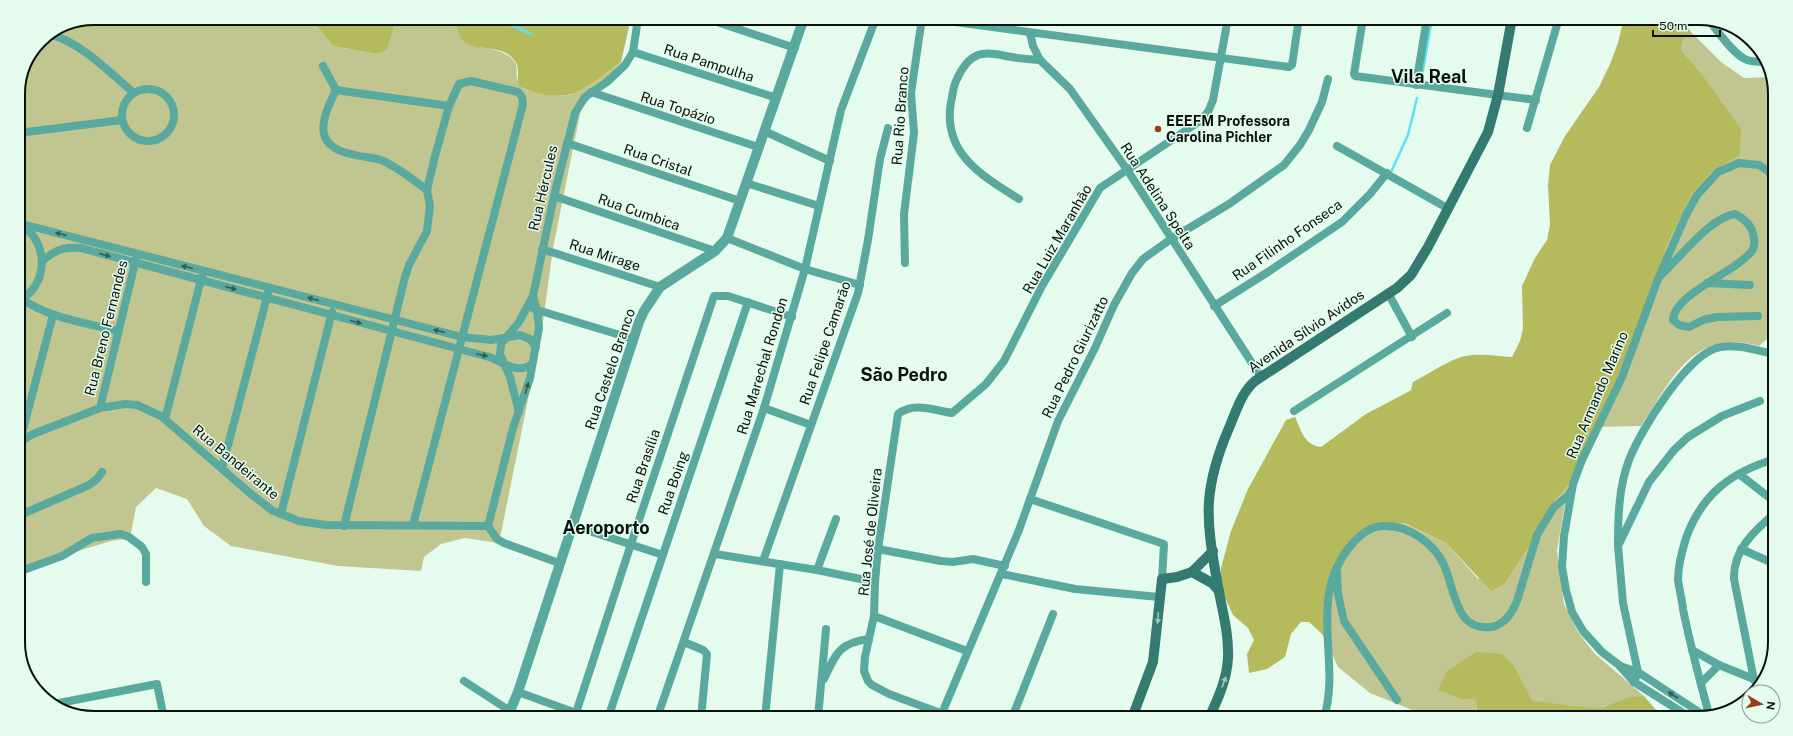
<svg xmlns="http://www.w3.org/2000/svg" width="1793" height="736" font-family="'Public Sans',sans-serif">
<rect width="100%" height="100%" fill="#e4fbed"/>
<g fill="#c1c690">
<path d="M 94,18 L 310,18 L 333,46 L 376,54 L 394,25 L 389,18 L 452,18 C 458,24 457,34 462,40 C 470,50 497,45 511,58 C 520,66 515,69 517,78 C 518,82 523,87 526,90 C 541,93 557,98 572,94 C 586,90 609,71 621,62 L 581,109 L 553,248 L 542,330 L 499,543 L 465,538 L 441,544 L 424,557 L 421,571 L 338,566 L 231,546 L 204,526 L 187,499 L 156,488 L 136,507 L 130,538 L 111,541 L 18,569 L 18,89 L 40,40 L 65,24 Z"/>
<path d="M 1692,33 L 1721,62 L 1744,78 L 1771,77 L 1775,89 L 1775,339 L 1767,339 L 1759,346 C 1692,328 1672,380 1641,426 L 1594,427 L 1655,289 L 1667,245 L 1692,194 L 1712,172 L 1740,154 L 1718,99 L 1698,69 L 1681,50 L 1684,38 Z"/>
<path d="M 1569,485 L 1566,497 L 1557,551 L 1564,604 L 1578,632 L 1594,653 L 1644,696 C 1626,698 1613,706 1596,708 C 1576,711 1552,703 1532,700 L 1524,687 L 1462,699 L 1476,700 L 1477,718 L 1432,718 L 1370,693 L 1338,667 L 1326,641 L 1332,584 L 1351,546 L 1375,525 L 1403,523 L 1446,543 L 1478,579 L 1532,542 L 1556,499 Z"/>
</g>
<g fill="#b5bb5d">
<path d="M 310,18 L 389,18 L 394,25 L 387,50 L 376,54 L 333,46 Z"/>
<path d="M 452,18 L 631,18 L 621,62 C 610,70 584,92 571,94 C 555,98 533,94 519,86 C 517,79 519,72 517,65 C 507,41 474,54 462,40 C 457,34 458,24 452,18 Z"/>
<path d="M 1624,18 L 1679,18 L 1692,33 L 1684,38 L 1681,50 L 1698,69 L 1741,129 L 1740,155 L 1712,172 L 1692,194 L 1667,245 L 1655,289 L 1640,334 L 1613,385 L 1569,485 L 1556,499 L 1532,542 L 1504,584 L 1491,591 L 1446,543 L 1404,523 L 1375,525 L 1351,546 L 1332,584 L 1326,641 L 1322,634 L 1309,622 L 1301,622 L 1291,634 L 1285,657 L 1267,669 L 1249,673 L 1247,654 L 1254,640 L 1248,628 L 1233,615 L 1221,589 L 1221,568 L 1231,531 L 1248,489 L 1286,420 L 1295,417 C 1301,430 1304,445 1321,447 L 1366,414 L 1406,393 L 1411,390 L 1413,382 C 1427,375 1450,359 1465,356 C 1480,353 1497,356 1512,357 L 1520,341 L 1523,329 L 1522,286 L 1535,258 L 1547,240 L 1550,224 L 1548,185 L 1550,165 L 1565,136 L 1599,87 L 1610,64 L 1618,43 Z"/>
<path d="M 1476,652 L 1502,654 L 1513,665 L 1532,700 L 1570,706 L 1594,708 L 1604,707 L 1630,697 L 1644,696 L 1663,718 L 1477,718 L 1476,700 L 1462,699 L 1438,690 L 1447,671 Z"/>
</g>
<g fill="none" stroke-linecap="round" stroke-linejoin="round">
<g stroke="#5ce2f6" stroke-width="2.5">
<path d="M 496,18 L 531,34"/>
<path d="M 1422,76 L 1432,18"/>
<path d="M 1391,172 L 1408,135 L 1417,98"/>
</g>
<g stroke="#59a99e" stroke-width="8">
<path d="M 705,18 L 795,48"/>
<path d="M 925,18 L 1289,67 L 1292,65 L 1299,18"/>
<path d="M 1363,18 L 1354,74 L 1355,76 L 1536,100"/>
<path d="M 1709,20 C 1717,31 1734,55 1747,60 C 1753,62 1760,62 1766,62"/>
<path d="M 1030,33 L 1033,46 L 1040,60 L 1070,89 L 1128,171 L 1261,377"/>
<path d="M 49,34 C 81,42 109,72 134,93"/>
<path d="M 633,52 L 777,98"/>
<path d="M 323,66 L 336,90 C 323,117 310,145 351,154 C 361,157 371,157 381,160 C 398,167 412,179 427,190"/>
<path d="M 1416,85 L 1427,18"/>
<circle cx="148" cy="115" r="26"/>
<path d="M 336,90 L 449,106"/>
<path d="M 591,92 L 758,147"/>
<path d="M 1527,128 L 1559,18"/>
<path d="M 764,131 L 830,161"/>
<path d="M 18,133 L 122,120"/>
<path d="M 567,143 L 740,201"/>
<path d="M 1337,146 L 1449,209"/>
<path d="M 746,183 L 819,206"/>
<path d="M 554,196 L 715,251"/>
<path d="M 1019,199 C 982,176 942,153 951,102 C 953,94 953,86 957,79 C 962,68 970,56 982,54 C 992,52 1003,56 1012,57 C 1021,59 1031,59 1040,60"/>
<path d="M 18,223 L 462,337 L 491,340 L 520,335 L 530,339 L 536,347"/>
<path d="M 727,238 L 805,269 L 860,285"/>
<path d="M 542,249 L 660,287"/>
<path d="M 43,260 C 57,249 64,247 81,248 L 489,357 C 504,362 517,375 532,364"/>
<path d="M 905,263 L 904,214 L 914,133 L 911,93 L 922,18"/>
<path d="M 1661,275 C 1681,257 1709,218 1735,214 C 1744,219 1751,224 1753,234 C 1755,240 1755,247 1751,252 C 1737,271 1674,294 1673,320 L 1679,325 L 1689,327 L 1703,320 L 1717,317 L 1758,316"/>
<path d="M 1707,283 L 1750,285"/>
<path d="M 1388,293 L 1412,337"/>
<path d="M 22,299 C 49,318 86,323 118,331"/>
<path d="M 18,301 C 48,287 50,243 22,226"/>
<path d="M 1214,306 L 1268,272 L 1342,222 L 1370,194 L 1387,173"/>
<path d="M 534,309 L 633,339"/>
<path d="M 100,408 L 136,259"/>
<path d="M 764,408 L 811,425"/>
<path d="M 1294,411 L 1447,313"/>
<path d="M 519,412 L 510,377 L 500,354 L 501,344 L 519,322 L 533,296 L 554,196 L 575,113 L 585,97 L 607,82 L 625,65 L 633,52 L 638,18"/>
<path d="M 165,419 L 202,276"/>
<path d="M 20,441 L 53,315"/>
<path d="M 18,443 L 33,434 L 100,408 L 125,404 L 137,405 L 161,416 L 251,494 L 273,511 L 299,521 L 326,525 L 488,526"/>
<path d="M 222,468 L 268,293"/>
<path d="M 1739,474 L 1775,502"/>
<path d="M 1030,499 L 1164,544 L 1162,579"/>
<path d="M 281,514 L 332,312"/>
<path d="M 18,516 L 89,485 L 97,479 L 102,472"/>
<path d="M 571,525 L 663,555"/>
<path d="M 344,526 L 405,277 L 409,265 L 427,231 L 430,206 L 427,190 L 435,156 L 449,106 L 459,84 L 471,81 L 518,92 L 522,97 L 523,104 L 413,525"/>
<path d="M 488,526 L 513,428 L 530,378 L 539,328 L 537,310 L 533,296"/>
<path d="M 488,526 L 497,539 L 504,543 L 559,563"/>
<path d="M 1618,544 C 1618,516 1619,486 1629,460 C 1640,431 1689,351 1721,347 C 1739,344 1758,351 1775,354"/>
<path d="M 878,549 L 941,561 L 953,562 L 973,559 L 1005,566"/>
<path d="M 1741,549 L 1775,564"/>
<path d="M 715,554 L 817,570 L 875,582"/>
<path d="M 763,561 L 858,293 L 868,240 L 880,159 L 888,128"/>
<path d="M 817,570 L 836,519"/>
<path d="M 18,572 L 62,556 L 92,538 L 120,534 L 129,537 L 142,547 L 146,554 L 146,582"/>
<path d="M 1337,572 L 1338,594 L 1344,621 L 1397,700"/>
<path d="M 1002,574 L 1075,589 L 1159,597"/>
<path d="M 874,616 L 967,651"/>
<path d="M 684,642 L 703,650 L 707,654 L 701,718"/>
<path d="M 1692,650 L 1719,665 L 1761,682"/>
<path d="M 1620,666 L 1638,672 L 1705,716"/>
<path d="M 824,679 C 836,653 839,643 869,639"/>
<path d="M 1754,680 L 1734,579 C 1733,550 1754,531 1775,513"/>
<path d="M 464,681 L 510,711"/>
<path d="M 1634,682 L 1638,672 L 1623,603 L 1618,546 L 1649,482 L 1674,450 L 1688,437 L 1722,416 L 1760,401"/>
<path d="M 1701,683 L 1719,665"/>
<path d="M 518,692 L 590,718"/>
<path d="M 54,704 L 157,684 L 164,718"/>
<path d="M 576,713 L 631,544 L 714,296 L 728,296 L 792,317"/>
<path d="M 1709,715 C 1700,680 1690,645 1683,609 C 1682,599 1679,589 1678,579 C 1678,565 1682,551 1686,538 C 1702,494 1731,472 1775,459"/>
<path d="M 608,718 L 748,302"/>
<path d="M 657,718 L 764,408 L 805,269 L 841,110 L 876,18"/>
<path d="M 765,718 L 780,564"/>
<path d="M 818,718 L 826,629"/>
<path d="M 940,718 L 1019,530 L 1058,421 L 1095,348 L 1114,305 L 1132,273 L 1143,259 L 1171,239 L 1229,204 L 1284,165 L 1300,145 L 1309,130 L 1322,102 L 1328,79"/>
<path d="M 954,718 L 889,694 L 872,685 L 868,681 L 864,671 L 865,657 L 874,616 L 875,582 L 878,549 L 898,414 C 914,402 933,410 952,413 L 986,384 L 1004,361 L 1042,286 L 1100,188 L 1200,121 L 1208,112 L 1213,100 L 1228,18"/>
<path d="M 1012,718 L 1053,614"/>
<path d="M 1324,718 C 1342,659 1305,597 1353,543 C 1361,534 1371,526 1384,526 C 1408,525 1434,543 1444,565 C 1451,581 1453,599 1462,614 C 1470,628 1491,632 1504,621 C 1510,616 1514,608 1517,601 L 1537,535 L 1554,507 L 1569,495 L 1571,491"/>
<path d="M 1691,718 L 1634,682 L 1619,665 L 1602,652 L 1583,631 L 1572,612 L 1566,590 L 1562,567 L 1564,536 L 1573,484 L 1582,460 L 1622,377 L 1658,279 L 1686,215 L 1697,195 L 1718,172 L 1739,163 L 1759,165 L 1775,176"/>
</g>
<path stroke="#59a99e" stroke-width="10" d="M 507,718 L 518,692 L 639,322 L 644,311 L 660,287 L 715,251 L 727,238 L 804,18"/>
<g stroke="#337a71" stroke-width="10">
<path d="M 1192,572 L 1213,551"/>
<path d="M 1132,718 L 1153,662 L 1162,579 L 1177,577 L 1192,572 L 1212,583 L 1219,591"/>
<path d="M 1209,718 C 1218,699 1227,679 1228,658 C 1229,635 1223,613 1219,592 C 1214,563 1207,531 1209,501 C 1211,476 1219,451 1229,428 C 1236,412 1241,393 1255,381 L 1397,288 L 1411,275 L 1428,247 L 1488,132 L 1498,95 L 1512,18"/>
</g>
</g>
<defs><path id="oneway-solid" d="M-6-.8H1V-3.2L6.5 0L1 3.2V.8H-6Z"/></defs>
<g fill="#315d56">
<use href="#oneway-solid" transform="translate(61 234) rotate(-166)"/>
<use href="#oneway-solid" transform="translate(105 255) rotate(15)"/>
<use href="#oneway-solid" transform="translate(187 267) rotate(-166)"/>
<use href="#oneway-solid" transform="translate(231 288) rotate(15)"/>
<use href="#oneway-solid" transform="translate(313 299) rotate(-165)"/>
<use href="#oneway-solid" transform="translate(356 322) rotate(15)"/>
<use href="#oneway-solid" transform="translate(439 331) rotate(-166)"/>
<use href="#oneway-solid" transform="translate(482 355) rotate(12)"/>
<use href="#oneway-solid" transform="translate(527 388) rotate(-74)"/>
<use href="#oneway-solid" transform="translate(1673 695) rotate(-147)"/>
</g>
<g fill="#9dc7bb">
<use href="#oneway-solid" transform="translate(1158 618) rotate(94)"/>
<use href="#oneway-solid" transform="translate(1224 682) rotate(-70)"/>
</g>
<circle fill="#a13c11" stroke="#e4fbed" stroke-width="1.5" cx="1158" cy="129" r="4"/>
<g text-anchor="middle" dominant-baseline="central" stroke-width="3" stroke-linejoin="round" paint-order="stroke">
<g font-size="14" fill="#09110d" stroke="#e4fbed">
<text transform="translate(709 63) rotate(18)">Rua Pampulha</text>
<text transform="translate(678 108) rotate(18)">Rua Topázio</text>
<text transform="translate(900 116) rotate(-86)">Rua Rio Branco</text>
<text transform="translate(658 160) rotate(19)">Rua Cristal</text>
<text transform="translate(543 188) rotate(-77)">Rua Hércules</text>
<text transform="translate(1158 196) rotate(57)">Rua Adelina Spelta</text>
<text transform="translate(639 212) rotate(19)">Rua Cumbica</text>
<text transform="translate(1057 239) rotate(-60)">Rua Luiz Maranhão</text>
<text transform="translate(1287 240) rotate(-35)">Rua Filinho Fonseca</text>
<text transform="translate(605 255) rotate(18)">Rua Mirage</text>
<text transform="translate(106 328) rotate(-76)">Rua Breno Fernandes</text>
<text transform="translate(1306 331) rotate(-34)">Avenida Sílvio Avidos</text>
<text transform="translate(825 343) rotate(-71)">Rua Felipe Camarão</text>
<text transform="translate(1075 357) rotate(-64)">Rua Pedro Giurizatto</text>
<text transform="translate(762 366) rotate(-73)">Rua Marechal Rondon</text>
<text transform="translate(610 369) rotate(-71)">Rua Castelo Branco</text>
<text transform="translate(1597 395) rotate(-67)">Rua Armando Marino</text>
<text transform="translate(236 462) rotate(40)">Rua Bandeirante</text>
<text transform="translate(643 466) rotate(-71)">Rua Brasília</text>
<text transform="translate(673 483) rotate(-71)">Rua Boing</text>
<text transform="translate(870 532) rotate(-84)">Rua José de Oliveira</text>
</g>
<g font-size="14" font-weight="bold" fill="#09110d" stroke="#e4fbed" text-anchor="start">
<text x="1166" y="121">EEEFM Professora<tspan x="1166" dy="16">Carolina Pichler</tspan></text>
</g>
<g font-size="18" font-weight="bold" fill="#09110d" stroke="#e4fbed">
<text x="1429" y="76">Vila Real</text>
<text x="904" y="374">São Pedro</text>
<text x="606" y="527">Aeroporto</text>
</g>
</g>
<path d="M0 0H1793V736H0ZM94 25H1699A69 69 0 0 1 1768 94V642A69 69 0 0 1 1699 711H94A69 69 0 0 1 25 642V94A69 69 0 0 1 94 25Z" fill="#e4fbed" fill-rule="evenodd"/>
<path fill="none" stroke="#09110d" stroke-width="2" d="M94 25H1699A69 69 0 0 1 1768 94V642A69 69 0 0 1 1699 711H94A69 69 0 0 1 25 642V94A69 69 0 0 1 94 25Z"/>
<g transform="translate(1761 704) rotate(99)"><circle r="19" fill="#e4fbed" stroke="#8c9d93"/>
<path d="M0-3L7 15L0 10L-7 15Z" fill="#a13c11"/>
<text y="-6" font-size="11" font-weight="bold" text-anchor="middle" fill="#09110d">N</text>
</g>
<path d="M1653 30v6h67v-6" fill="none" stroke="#09110d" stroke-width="2"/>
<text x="1659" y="30" font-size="12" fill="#09110d" stroke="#e4fbed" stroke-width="3" paint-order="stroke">50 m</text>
</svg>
